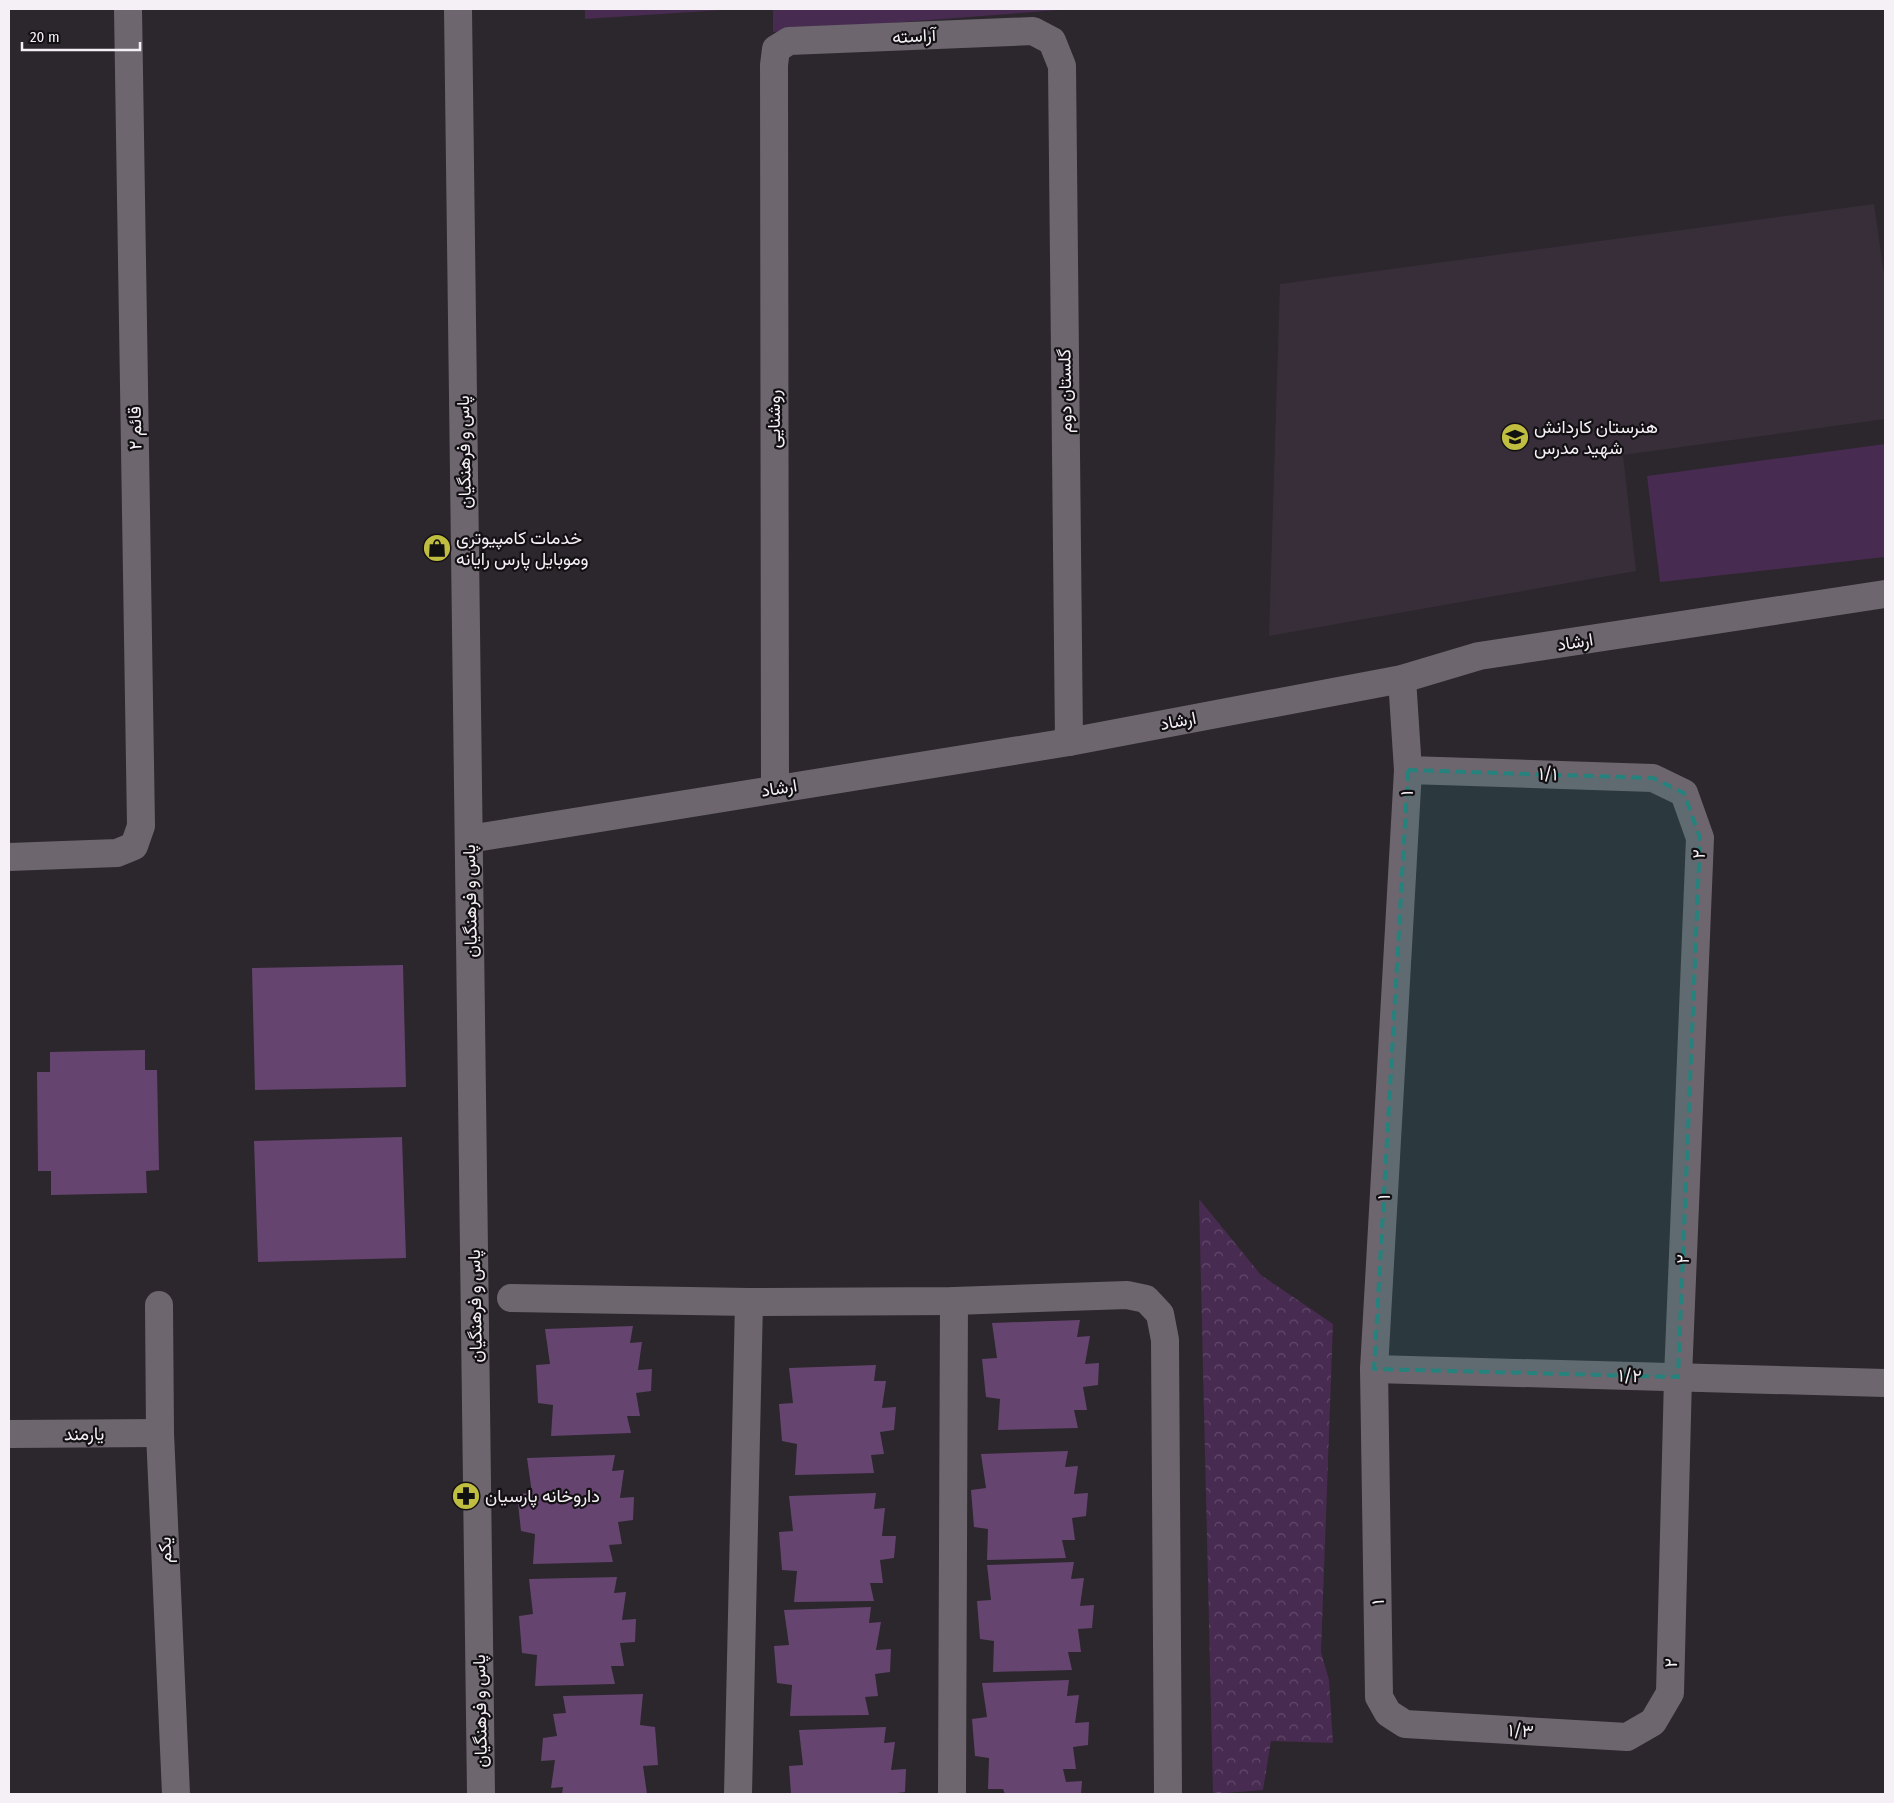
<svg xmlns="http://www.w3.org/2000/svg" width="1894" height="1803" font-family="'Fira Sans Condensed',Vazirmatn,sans-serif">
<defs>
<pattern id="forest-crowns" width="20" height="18" patternUnits="userSpaceOnUse" patternTransform="scale(1.25)"><rect width="20" height="18" fill="#482b50"/><path d="M2 6a3 3 0 1 1 6 0M12 15a3 3 0 1 1 6 0" fill="none" stroke="#634a6a"/></pattern>
</defs>
<rect width="100%" height="100%" fill="#2c262d"/>
<path fill="#372e3a" d="M 1874,204 L 1885,282 L 1885,419 L 1623,455 L 1636,571 L 1269,636 L 1280,284 Z"/>
<path fill="url(#forest-crowns)" d="M 1199,1199 L 1261,1275 L 1333,1324 L 1321,1652 L 1329,1680 L 1333,1743 L 1271,1741 L 1263,1790 L 1213,1794 Z"/>
<g fill="#482b50">
<path d="M 585,9 L 738,9 L 585,19 Z"/>
<path d="M 773,9 L 1072,9 L 773,32 Z"/>
<path d="M 1885,444 L 1885,557 L 1660,582 L 1647,476 Z"/>
</g>
<g fill="#65456f">
<path d="M 403,965 L 406,1087 L 255,1090 L 252,968 Z"/>
<path d="M 145,1050 L 145,1070 L 157,1070 L 159,1170 L 146,1171 L 147,1193 L 51,1195 L 51,1171 L 38,1171 L 37,1072 L 50,1072 L 50,1052 Z"/>
<path d="M 402,1137 L 406,1258 L 258,1262 L 254,1141 Z"/>
<path d="M 1080,1320 L 1077,1337 L 1090,1336 L 1085,1364 L 1099,1363 L 1098,1385 L 1083,1387 L 1087,1410 L 1074,1410 L 1078,1428 L 998,1430 L 1000,1399 L 986,1397 L 982,1359 L 997,1358 L 992,1323 Z"/>
<path d="M 633,1326 L 630,1343 L 642,1342 L 638,1370 L 652,1369 L 651,1391 L 636,1393 L 640,1416 L 627,1416 L 631,1433 L 551,1436 L 553,1405 L 538,1403 L 536,1365 L 550,1364 L 545,1329 Z"/>
<path d="M 876,1365 L 874,1381 L 886,1381 L 882,1408 L 896,1407 L 894,1430 L 880,1432 L 884,1454 L 871,1455 L 874,1473 L 795,1475 L 797,1444 L 782,1441 L 779,1404 L 793,1403 L 789,1368 Z"/>
<path d="M 1068,1451 L 1065,1467 L 1078,1466 L 1074,1494 L 1088,1493 L 1086,1516 L 1072,1518 L 1075,1540 L 1062,1540 L 1066,1558 L 987,1560 L 988,1529 L 974,1527 L 971,1490 L 986,1488 L 981,1454 Z"/>
<path d="M 615,1455 L 612,1471 L 624,1470 L 620,1498 L 634,1497 L 633,1520 L 618,1522 L 622,1544 L 609,1545 L 613,1562 L 533,1564 L 535,1534 L 521,1531 L 517,1494 L 532,1493 L 527,1458 Z"/>
<path d="M 876,1493 L 874,1509 L 885,1508 L 882,1536 L 896,1536 L 894,1558 L 880,1560 L 883,1583 L 870,1583 L 874,1601 L 794,1602 L 797,1571 L 782,1570 L 779,1532 L 793,1531 L 789,1496 Z"/>
<path d="M 1074,1562 L 1071,1579 L 1084,1578 L 1080,1606 L 1094,1605 L 1092,1628 L 1078,1629 L 1081,1652 L 1068,1652 L 1072,1670 L 993,1672 L 994,1641 L 980,1639 L 977,1601 L 991,1600 L 987,1565 Z"/>
<path d="M 617,1577 L 614,1593 L 626,1592 L 622,1620 L 636,1619 L 635,1642 L 620,1643 L 624,1666 L 611,1666 L 615,1684 L 535,1686 L 537,1655 L 522,1653 L 519,1616 L 533,1614 L 529,1579 Z"/>
<path d="M 871,1607 L 869,1623 L 881,1622 L 876,1650 L 891,1649 L 890,1672 L 875,1674 L 878,1696 L 865,1697 L 869,1715 L 790,1716 L 792,1685 L 777,1683 L 774,1646 L 789,1645 L 784,1610 Z"/>
<path d="M 1069,1680 L 1067,1696 L 1079,1695 L 1075,1723 L 1089,1722 L 1088,1745 L 1073,1747 L 1076,1769 L 1063,1769 L 1066,1782 L 1082,1781 L 1081,1794 L 1005,1794 L 1003,1789 L 988,1789 L 989,1758 L 975,1756 L 972,1719 L 987,1717 L 982,1683 Z"/>
<path d="M 643,1694 L 640,1725 L 655,1727 L 658,1765 L 643,1766 L 647,1794 L 562,1794 L 563,1787 L 551,1788 L 555,1760 L 541,1761 L 543,1738 L 557,1736 L 553,1714 L 566,1713 L 563,1696 Z"/>
<path d="M 886,1727 L 884,1743 L 895,1742 L 891,1770 L 906,1769 L 905,1792 L 890,1794 L 791,1794 L 789,1766 L 803,1765 L 799,1730 Z"/>
</g>
<g fill="none" stroke-linecap="round" stroke-linejoin="round">
<g stroke="#6d666e" stroke-width="28">
<path d="M 1402,679 L 1408,770 L 1374,1369 L 1379,1697 L 1388,1713 L 1405,1724 L 1627,1737 L 1653,1722 L 1670,1693 L 1678,1377 L 1700,838 L 1684,793 L 1653,778 L 1408,770"/>
<path d="M 775,789 L 774,65 L 776,49 L 789,41 L 1033,31 L 1052,41 L 1062,66 L 1069,742"/>
<path d="M 469,839 L 1069,742 L 1402,679 L 1479,656 L 1885,594"/>
<path d="M 9,857 L 117,853 L 134,846 L 141,826 L 128,9"/>
<path d="M 511,1298 L 749,1302 L 954,1301 L 1127,1295 L 1146,1299 L 1160,1314 L 1165,1340 L 1168,1794"/>
<path d="M 159,1305 L 160,1433 L 176,1794"/>
<path d="M 1374,1369 L 1885,1383"/>
<path d="M 9,1434 L 160,1433"/>
<path d="M 738,1794 L 749,1302"/>
<path d="M 952,1794 L 954,1301"/>
</g>
<path stroke="#6d666e" stroke-width="28" d="M 458,9 L 481,1794"/>
</g>
<path fill="#26827c" fill-opacity="0.2" stroke="#26827c" stroke-width="4" stroke-dasharray="10 6" stroke-linejoin="round" d="M 1408,770 L 1653,778 L 1684,793 L 1700,838 L 1678,1377 L 1374,1369 Z"/>
<defs>
<symbol id="school-disc" viewBox="-11 -11 22 22"><circle r="9.5" fill="#c0be41" stroke="#131013"/><path d="M0-5L7-2L0 1L-7-2ZM-4 1L0 2.5L4 1V4Q0 6-4 4Z" fill="#111"/></symbol>
<symbol id="shop-disc" viewBox="-11 -11 22 22"><circle r="9.5" fill="#c0be41" stroke="#131013"/><path d="M-5-2.5h2.3a2.7 3.5 0 0 1 5.4 0H5L5.5 6h-11ZM-1.5-2.5h3a1.5 2.3 0 0 0-3 0Z" fill="#111"/></symbol>
<symbol id="pharmacy-disc" viewBox="-11 -11 22 22"><circle r="9.5" fill="#c0be41" stroke="#131013"/><path d="M-2-6h4v4h4v4h-4v4h-4v-4h-4v-4h4Z" fill="#111"/></symbol>
</defs>
<g fill-rule="evenodd">
<use href="#school-disc" x="1499" y="421" width="32" height="32"/>
<use href="#shop-disc" x="421" y="532" width="32" height="32"/>
<use href="#pharmacy-disc" x="450" y="1480" width="32" height="32"/>
</g>
<g text-anchor="middle" dominant-baseline="central" stroke-width="4.5" stroke-linejoin="round" paint-order="stroke">
<g font-size="18" fill="#f4f0f5" stroke="#131013">
<text transform="translate(914 36) rotate(-3)">آراسته</text>
<text transform="translate(1065 391) rotate(-91)">گلستان دوم</text>
<text transform="translate(774 419) rotate(-90)">روشنایی</text>
<text transform="translate(135 428) rotate(-91)">قائم ۲</text>
<text transform="translate(464 452) rotate(-91)">پاس و فرهنگیان</text>
<text transform="translate(1575 642) rotate(-9)">ارشاد</text>
<text transform="translate(1178 721) rotate(-11)">ارشاد</text>
<text transform="translate(1548 774) rotate(2)">۱/۱</text>
<text transform="translate(779 788) rotate(-9)">ارشاد</text>
<text transform="translate(1407 793) rotate(-87)">۱</text>
<text transform="translate(1699 854) rotate(-88)">۲</text>
<text transform="translate(470 901) rotate(-91)">پاس و فرهنگیان</text>
<text transform="translate(1384 1197) rotate(-87)">۱</text>
<text transform="translate(1683 1259) rotate(-88)">۲</text>
<text transform="translate(475 1306) rotate(-91)">پاس و فرهنگیان</text>
<text transform="translate(1630 1376) rotate(2)">۱/۲</text>
<text transform="translate(84 1434) rotate(-1)">یارمند</text>
<text transform="translate(165 1550) rotate(-92)">یکم</text>
<text transform="translate(1378 1602) rotate(-91)">۱</text>
<text transform="translate(1671 1663) rotate(-89)">۲</text>
<text transform="translate(480 1711) rotate(-91)">پاس و فرهنگیان</text>
<text transform="translate(1521 1731) rotate(3)">۱/۳</text>
</g>
<g font-size="18" fill="#f4f0f5" stroke="#131013" text-anchor="start">
<text x="1534" y="427">هنرستان کاردانش<tspan x="1534" dy="21">شهید مدرس</tspan></text>
<text x="456" y="538">خدمات کامپیوتری<tspan x="456" dy="21">وموبایل پارس رایانه</tspan></text>
<text x="485" y="1496">داروخانه پارسیان</text>
</g>
</g>
<rect width="1894" height="1803" fill="none" stroke="#f4f0f5" stroke-width="20"/>
<path d="M22 42v8h118v-8" fill="none" stroke="#f4f0f5" stroke-width="2.5"/>
<text x="30" y="42" font-size="15" fill="#f4f0f5" stroke="#131013" stroke-width="4" paint-order="stroke">20 m</text>
</svg>
